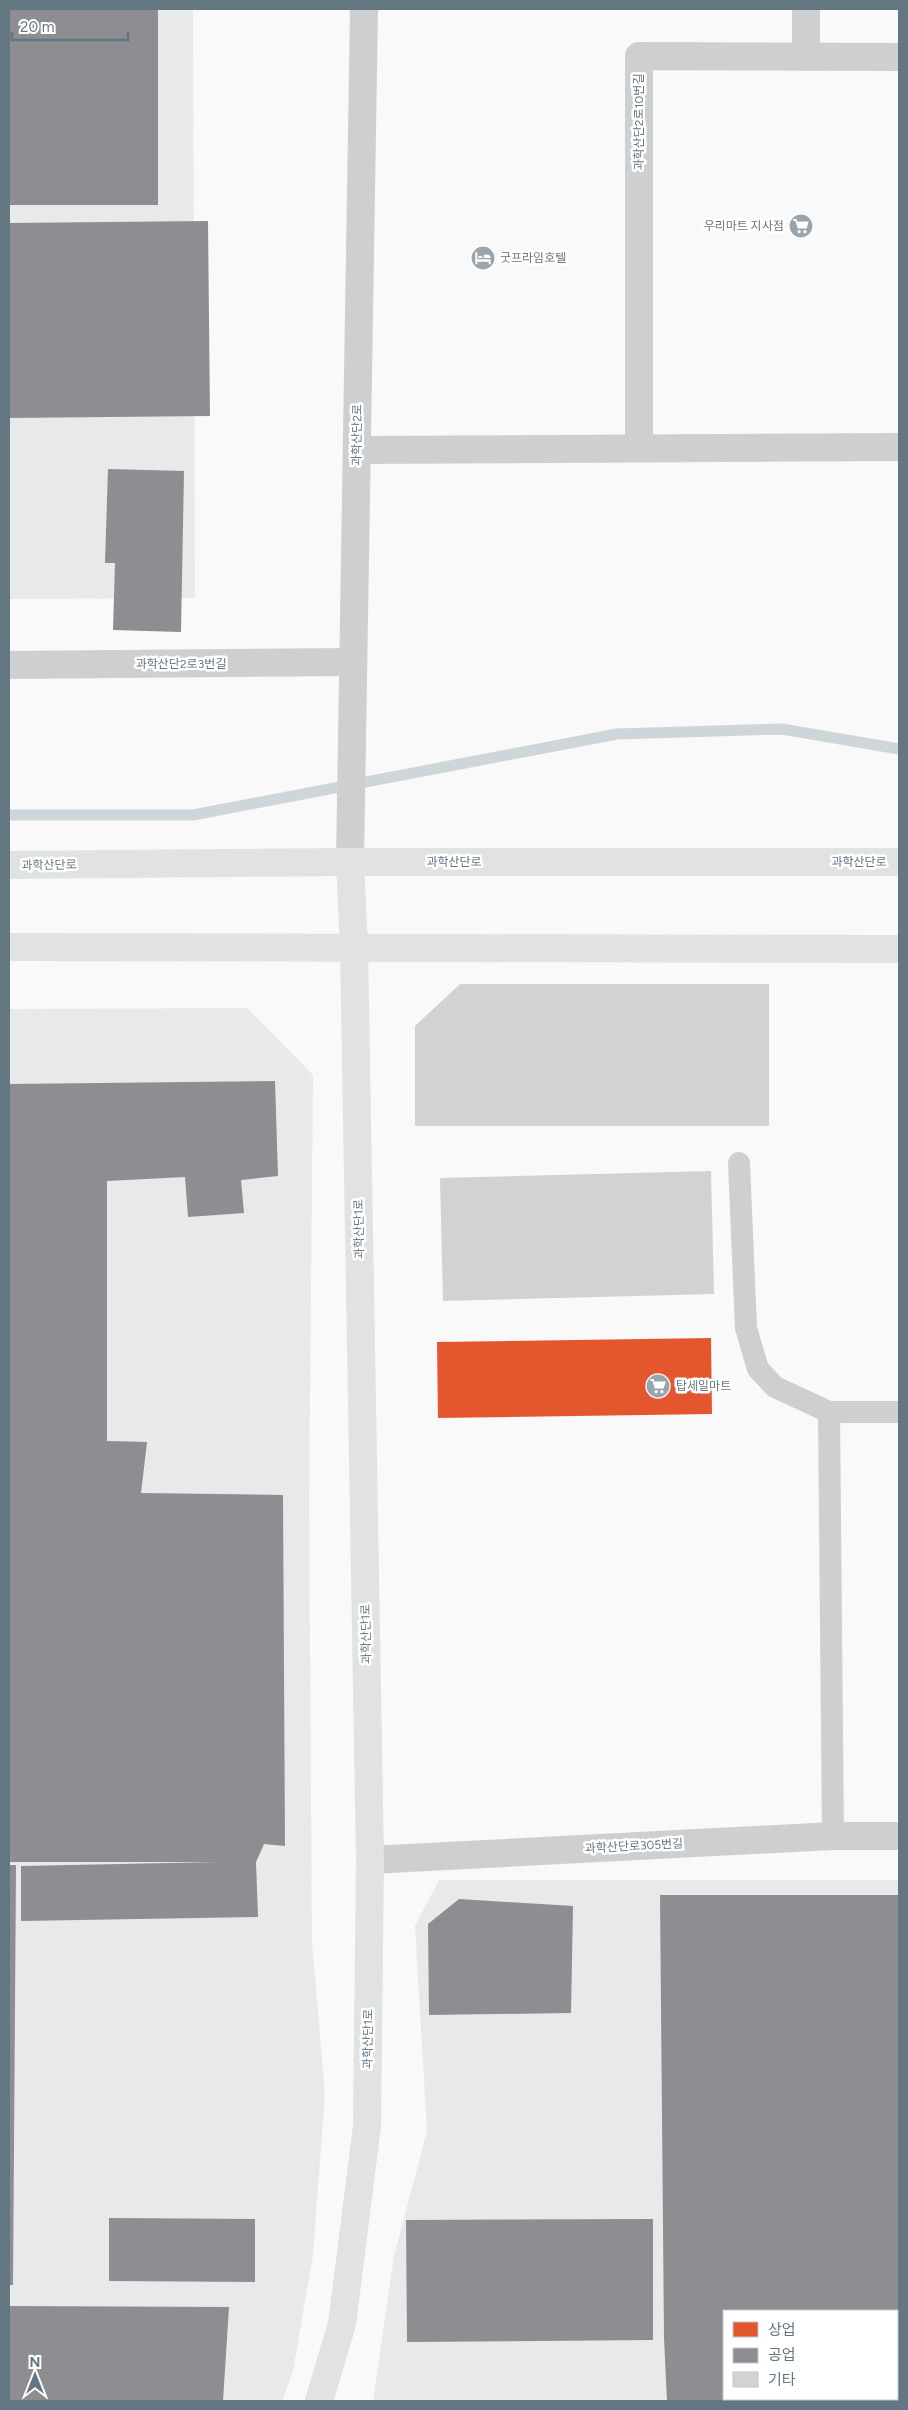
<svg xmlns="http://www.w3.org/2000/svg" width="908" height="2410" font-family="Figtree,'Noto Sans KR',sans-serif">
<rect width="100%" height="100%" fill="#f9f9f9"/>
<g fill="#e8e9e9" fill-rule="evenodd">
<path d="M 9,9 L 193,9 L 195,598 L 9,599 Z"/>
<path d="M 247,1008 L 313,1075 L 309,1504 L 312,1943 L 325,2093 L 313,2255 L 293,2371 L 282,2401 L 9,2401 L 9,1009 Z"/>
<path d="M 439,1880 L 899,1880 L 899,2401 L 373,2401 L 394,2256 L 427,2131 L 415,1926 ZM 724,2311 L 897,2311 L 897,2399 L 724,2399 Z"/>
</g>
<path fill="#e4572e" d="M 711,1338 L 712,1414 L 438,1418 L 437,1342 Z"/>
<g fill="#8d8d92" fill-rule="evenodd">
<rect x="9" y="9" width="149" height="196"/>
<path d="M 208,221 L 210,416 L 9,418 L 9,223 Z"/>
<path d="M 108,469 L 184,471 L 181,632 L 113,630 L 115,563 L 105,563 Z"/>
<path d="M 275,1081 L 278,1176 L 241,1180 L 244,1213 L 188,1217 L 185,1177 L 107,1181 L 107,1441 L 147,1442 L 141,1493 L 283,1495 L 285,1846 L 264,1844 L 256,1862 L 258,1917 L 21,1921 L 21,1866 L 218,1862 L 9,1862 L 9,1084 Z"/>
<path d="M 9,1865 L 16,1865 L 13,2285 L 9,2285 Z"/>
<path d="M 660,1895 L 899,1895 L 899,2401 L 667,2401 L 664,2338 ZM 724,2311 L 897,2311 L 897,2399 L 724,2399 Z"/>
<path d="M 459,1899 L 573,1906 L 571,2013 L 429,2015 L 428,1924 Z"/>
<path d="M 109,2218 L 255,2219 L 255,2282 L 109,2281 Z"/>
<path d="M 653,2219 L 653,2340 L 407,2342 L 406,2220 Z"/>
<path d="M 9,2306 L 229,2307 L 223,2401 L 9,2401 Z"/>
</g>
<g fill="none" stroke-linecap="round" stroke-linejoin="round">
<path stroke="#ced6d9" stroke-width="11" d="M 9,815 L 193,815 L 617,734 L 782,729 L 899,749"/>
</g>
<g fill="#d0d2d3">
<path d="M 460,984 L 769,984 L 769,1126 L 415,1126 L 415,1026 Z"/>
<path d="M 711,1171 L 714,1294 L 443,1301 L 440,1178 Z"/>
</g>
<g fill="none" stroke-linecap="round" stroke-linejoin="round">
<g stroke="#cecfd0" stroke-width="22">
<path d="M 739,1163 L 746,1328 L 758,1369 L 775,1387 L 829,1412 L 899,1412"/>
<path d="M 829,1412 L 833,1836"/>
</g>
<g stroke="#cecfd0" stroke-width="28">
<path d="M 806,9 L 806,57"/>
<path d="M 639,447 L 639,56 L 899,57"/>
<path d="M 357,450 L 899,447"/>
<path d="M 9,665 L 353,662"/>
<path d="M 350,862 L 364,9"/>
<path d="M 370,1860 L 833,1836 L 899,1836"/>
</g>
<g stroke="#e1e2e2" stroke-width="28">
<path d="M 9,865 L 350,862 L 899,862"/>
<path d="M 9,947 L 899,949"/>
<path d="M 319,2401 L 342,2324 L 367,2126 L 370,1860 L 354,947 L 350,862"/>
</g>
</g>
<defs>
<symbol id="supermarket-disc" viewBox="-11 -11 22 22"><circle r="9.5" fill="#99a4ac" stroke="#fff"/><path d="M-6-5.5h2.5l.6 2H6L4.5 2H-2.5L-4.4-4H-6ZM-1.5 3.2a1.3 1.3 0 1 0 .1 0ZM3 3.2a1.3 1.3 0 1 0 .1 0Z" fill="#fff"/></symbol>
<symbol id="hotel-disc" viewBox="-11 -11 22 22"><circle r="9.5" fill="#99a4ac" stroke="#fff"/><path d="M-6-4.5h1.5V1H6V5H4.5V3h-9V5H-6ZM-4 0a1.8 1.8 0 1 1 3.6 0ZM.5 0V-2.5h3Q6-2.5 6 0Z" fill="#fff"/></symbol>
</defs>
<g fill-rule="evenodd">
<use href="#supermarket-disc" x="787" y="212" width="28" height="28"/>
<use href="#hotel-disc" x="469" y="244" width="28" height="28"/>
<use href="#supermarket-disc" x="644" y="1372" width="28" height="28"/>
</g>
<g text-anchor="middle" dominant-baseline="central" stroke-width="5" stroke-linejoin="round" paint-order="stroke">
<g font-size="12" fill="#657683" stroke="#fff">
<text transform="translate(639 122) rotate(-90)">과학산단2로10번길</text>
<text transform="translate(357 435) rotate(-89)">과학산단2로</text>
<text x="181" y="664">과학산단2로3번길</text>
<text x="454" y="862">과학산단로</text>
<text x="859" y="862">과학산단로</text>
<text transform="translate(49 865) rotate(-1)">과학산단로</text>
<text transform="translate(359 1229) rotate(-91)">과학산단1로</text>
<text transform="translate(366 1634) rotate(-91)">과학산단1로</text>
<text transform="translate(634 1846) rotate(-3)">과학산단로305번길</text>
<text transform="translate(368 2039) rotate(-89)">과학산단1로</text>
</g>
<g font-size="12" fill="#657683" stroke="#fff" text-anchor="start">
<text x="784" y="226" text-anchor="end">우리마트 지사점</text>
<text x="500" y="258">굿프라임호텔</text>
<text x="676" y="1386">탑세일마트</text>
</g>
</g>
<rect width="908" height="2410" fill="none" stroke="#657683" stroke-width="20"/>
<rect x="723" y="2310" width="175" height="90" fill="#ffffff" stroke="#c1c8cd"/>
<rect x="733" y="2322" width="25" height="15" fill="#e4572e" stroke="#c1c8cd"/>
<text x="768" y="2335" font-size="15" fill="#657683">상업</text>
<rect x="733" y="2348" width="25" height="15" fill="#8d8d92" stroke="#c1c8cd"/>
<text x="768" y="2360" font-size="15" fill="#657683">공업</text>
<rect x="733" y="2372" width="25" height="15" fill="#d0d2d3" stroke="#c1c8cd"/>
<text x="768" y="2385" font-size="15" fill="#657683">기타</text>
<g transform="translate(35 2375)" stroke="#ffffff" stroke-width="4" paint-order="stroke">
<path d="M0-4L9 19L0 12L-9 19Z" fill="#657683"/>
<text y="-8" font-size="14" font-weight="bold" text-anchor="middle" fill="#657683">N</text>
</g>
<path d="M12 32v8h116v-8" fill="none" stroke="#657683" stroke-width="2.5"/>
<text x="20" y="32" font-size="15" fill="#657683" stroke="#ffffff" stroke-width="4" paint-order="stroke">20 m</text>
</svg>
